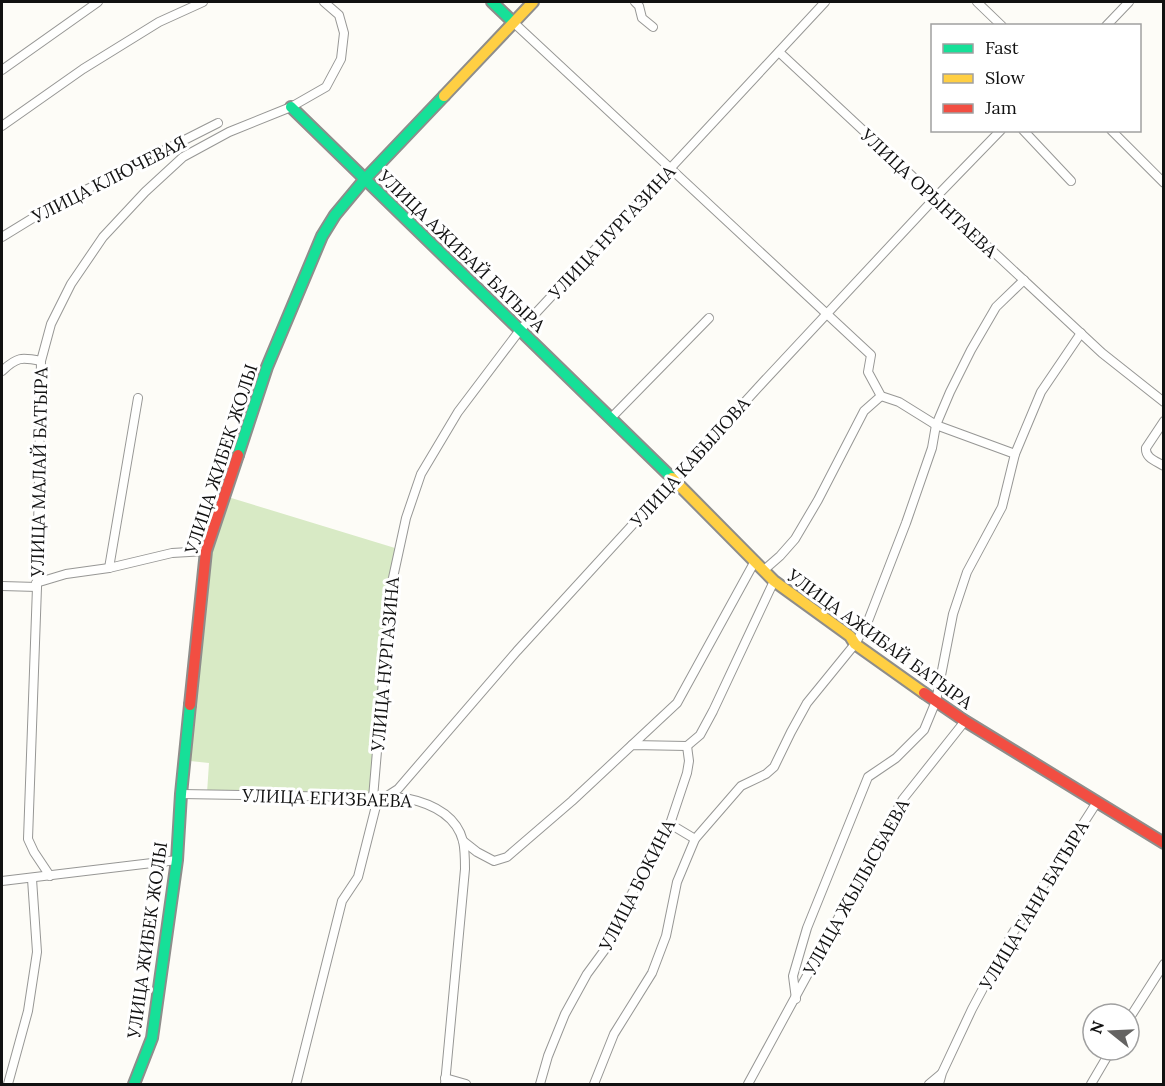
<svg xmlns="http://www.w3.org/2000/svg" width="1165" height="1086" font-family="Lora,serif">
<rect width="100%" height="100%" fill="#fdfcf7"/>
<path fill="#d8eac5" d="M 228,497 L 395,548 L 388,587 L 372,797 L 207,793 L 209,763 L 190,761 L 210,552 Z"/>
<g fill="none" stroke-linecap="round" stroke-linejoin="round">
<defs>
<g id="street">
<path d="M 635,2 L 639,6 L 642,18 L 653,27"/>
<path d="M 977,2 L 1002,26"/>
<path d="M 513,22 L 871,355 L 868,372 L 881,396 L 899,402 L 936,425 L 1015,454"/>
<path d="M 1106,26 L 1129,2"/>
<path d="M 779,52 L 1102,353 L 1164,402"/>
<path d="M 2,70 L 98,2"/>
<path d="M 2,126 L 83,69 L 159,22 L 203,2"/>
<path d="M 1023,130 L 1071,181"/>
<path d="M 1111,130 L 1164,183"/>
<path d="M 2,237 L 46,210 L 218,123"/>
<path d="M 2,371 C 17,357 21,357 41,361"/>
<path d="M 611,418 L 709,318"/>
<path d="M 1164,421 L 1146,448 C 1145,458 1156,461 1164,466"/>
<path d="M 109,568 L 138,398"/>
<path d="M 764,570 L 780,556 L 795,539 L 818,500 L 864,411 L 881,396"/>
<path d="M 36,583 L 66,574 L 109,568 L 172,553 L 206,551"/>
<path d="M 2,586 L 37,587"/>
<path d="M 632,745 L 677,703 L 755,561"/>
<path d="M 181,794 L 405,798 C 430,803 456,814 463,841 C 465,850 465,860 465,869 L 445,1084"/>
<path d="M 373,798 L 391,587 L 406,518 L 421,474 L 458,412 L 520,330 L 825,2"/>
<path d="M 384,798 L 398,789 L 517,651 L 765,380 L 934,199 L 1001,130"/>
<path d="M 670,824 L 695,839"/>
<path d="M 463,841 L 477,852 L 494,861 L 507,857 L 572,801 L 632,745 L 687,746 L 700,735 L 713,711 L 774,581"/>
<path d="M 50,876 L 34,852 L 28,839 L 37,587 L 41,361 L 51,324 L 71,284 L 103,237 L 145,192 L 183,157 L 229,132 L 291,107 L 326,87 L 341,59 L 344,33 L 339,15 L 324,2"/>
<path d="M 2,881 L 177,860"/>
<path d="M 796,999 L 793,976 L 807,928 L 868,777 L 896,758 L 924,730 L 936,701 L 953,614 L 967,572 L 1002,507 L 1015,454 L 1041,392 L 1081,333"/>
<path d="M 1129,1019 L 1164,964"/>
<path d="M 445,1078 L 466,1084"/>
<path d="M 8,1084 L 28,1011 L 37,952 L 32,879"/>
<path d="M 296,1084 L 342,901 L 358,877 L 378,798"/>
<path d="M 540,1084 L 548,1056 L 565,1014 L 587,974 L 609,944 L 624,908 L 670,824 L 687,773 L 689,761 L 687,746"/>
<path d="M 594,1084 L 614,1034 L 652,973 L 666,936 L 677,882 L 695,839 L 741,786 L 766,774 L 774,767 L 791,732 L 807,703 L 855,644 L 868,621 L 906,523 L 932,448 L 936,425 L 950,392 L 971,350 L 996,307 L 1024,280"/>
<path d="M 748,1084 L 903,799 L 965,721"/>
<path d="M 929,1084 L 941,1074"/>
<path d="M 939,1084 L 942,1073 L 972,1009 L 1011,936 L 1097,802"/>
<path d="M 1091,1084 L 1111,1050"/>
</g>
<g id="fast">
<path d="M 492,2 L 513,22"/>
<path d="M 291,107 L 672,478"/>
<path d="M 238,455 L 267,367 L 322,236 L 335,215 L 365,179 L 444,96"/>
<path d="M 134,1084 L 152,1038 L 177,860 L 181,794 L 190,705"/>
</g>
<g id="slow">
<path d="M 444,96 L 533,2"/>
<path d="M 672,478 L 774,581 L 850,636 L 855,644 L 924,693"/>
</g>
<g id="jam">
<path d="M 924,693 L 965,721 L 1164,843"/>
<path d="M 190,705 L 206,551 L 238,455"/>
</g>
</defs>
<use href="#street" stroke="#979795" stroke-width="10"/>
<use href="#fast" stroke="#8e8d8b" stroke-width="14"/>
<use href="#slow" stroke="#8e8d8b" stroke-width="14"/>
<use href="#jam" stroke="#8e8d8b" stroke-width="14"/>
<use href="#street" stroke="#fffffe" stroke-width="8"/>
<use href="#fast" stroke="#16e098" stroke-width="10"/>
<use href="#slow" stroke="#ffcf43" stroke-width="10"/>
<use href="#jam" stroke="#f24e42" stroke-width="10"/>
</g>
<g text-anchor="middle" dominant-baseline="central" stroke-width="6" stroke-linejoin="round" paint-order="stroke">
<g font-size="18" fill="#111" stroke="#fff">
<text transform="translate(109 179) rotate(-27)">УЛИЦА КЛЮЧЕВАЯ</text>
<text transform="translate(929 193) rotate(43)">УЛИЦА ОРЫНТАЕВА</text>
<text transform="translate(612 232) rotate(-47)">УЛИЦА НУРГАЗИНА</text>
<text transform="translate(462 251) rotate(44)">УЛИЦА АЖИБАЙ БАТЫРА</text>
<text transform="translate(221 459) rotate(-72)">УЛИЦА ЖИБЕК ЖОЛЫ</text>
<text transform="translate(690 462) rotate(-48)">УЛИЦА КАБЫЛОВА</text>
<text transform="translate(39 472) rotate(-89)">УЛИЦА МАЛАЙ БАТЫРА</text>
<text transform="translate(880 639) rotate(36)">УЛИЦА АЖИБАЙ БАТЫРА</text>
<text transform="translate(385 664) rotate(-85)">УЛИЦА НУРГАЗИНА</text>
<text transform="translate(327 798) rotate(2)">УЛИЦА ЕГИЗБАЕВА</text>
<text transform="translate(637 885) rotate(-63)">УЛИЦА БОКИНА</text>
<text transform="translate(856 887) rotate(-61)">УЛИЦА ЖЫЛЫСБАЕВА</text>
<text transform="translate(1034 905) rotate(-59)">УЛИЦА ГАНИ БАТЫРА</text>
<text transform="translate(147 940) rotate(-82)">УЛИЦА ЖИБЕК ЖОЛЫ</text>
</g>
</g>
<rect width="1165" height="1086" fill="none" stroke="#111111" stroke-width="6"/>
<rect x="931" y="24" width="210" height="108" fill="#ffffff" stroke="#a0a0a0" stroke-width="1.5"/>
<rect x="943" y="44" width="30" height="9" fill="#16e098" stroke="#a0a0a0" stroke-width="1.5"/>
<text x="985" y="54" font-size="18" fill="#111111">Fast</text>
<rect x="943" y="74" width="30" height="9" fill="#ffcf43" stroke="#a0a0a0" stroke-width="1.5"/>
<text x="985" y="84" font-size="18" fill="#111111">Slow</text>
<rect x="943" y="104" width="30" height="9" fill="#f24e42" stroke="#a0a0a0" stroke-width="1.5"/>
<text x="985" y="114" font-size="18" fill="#111111">Jam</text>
<g transform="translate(1111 1032) rotate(288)"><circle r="28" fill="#ffffff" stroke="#a0a0a0" stroke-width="1.5"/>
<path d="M0-4.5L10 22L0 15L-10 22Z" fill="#646362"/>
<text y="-9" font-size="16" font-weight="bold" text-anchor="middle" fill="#111111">N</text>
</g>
</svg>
